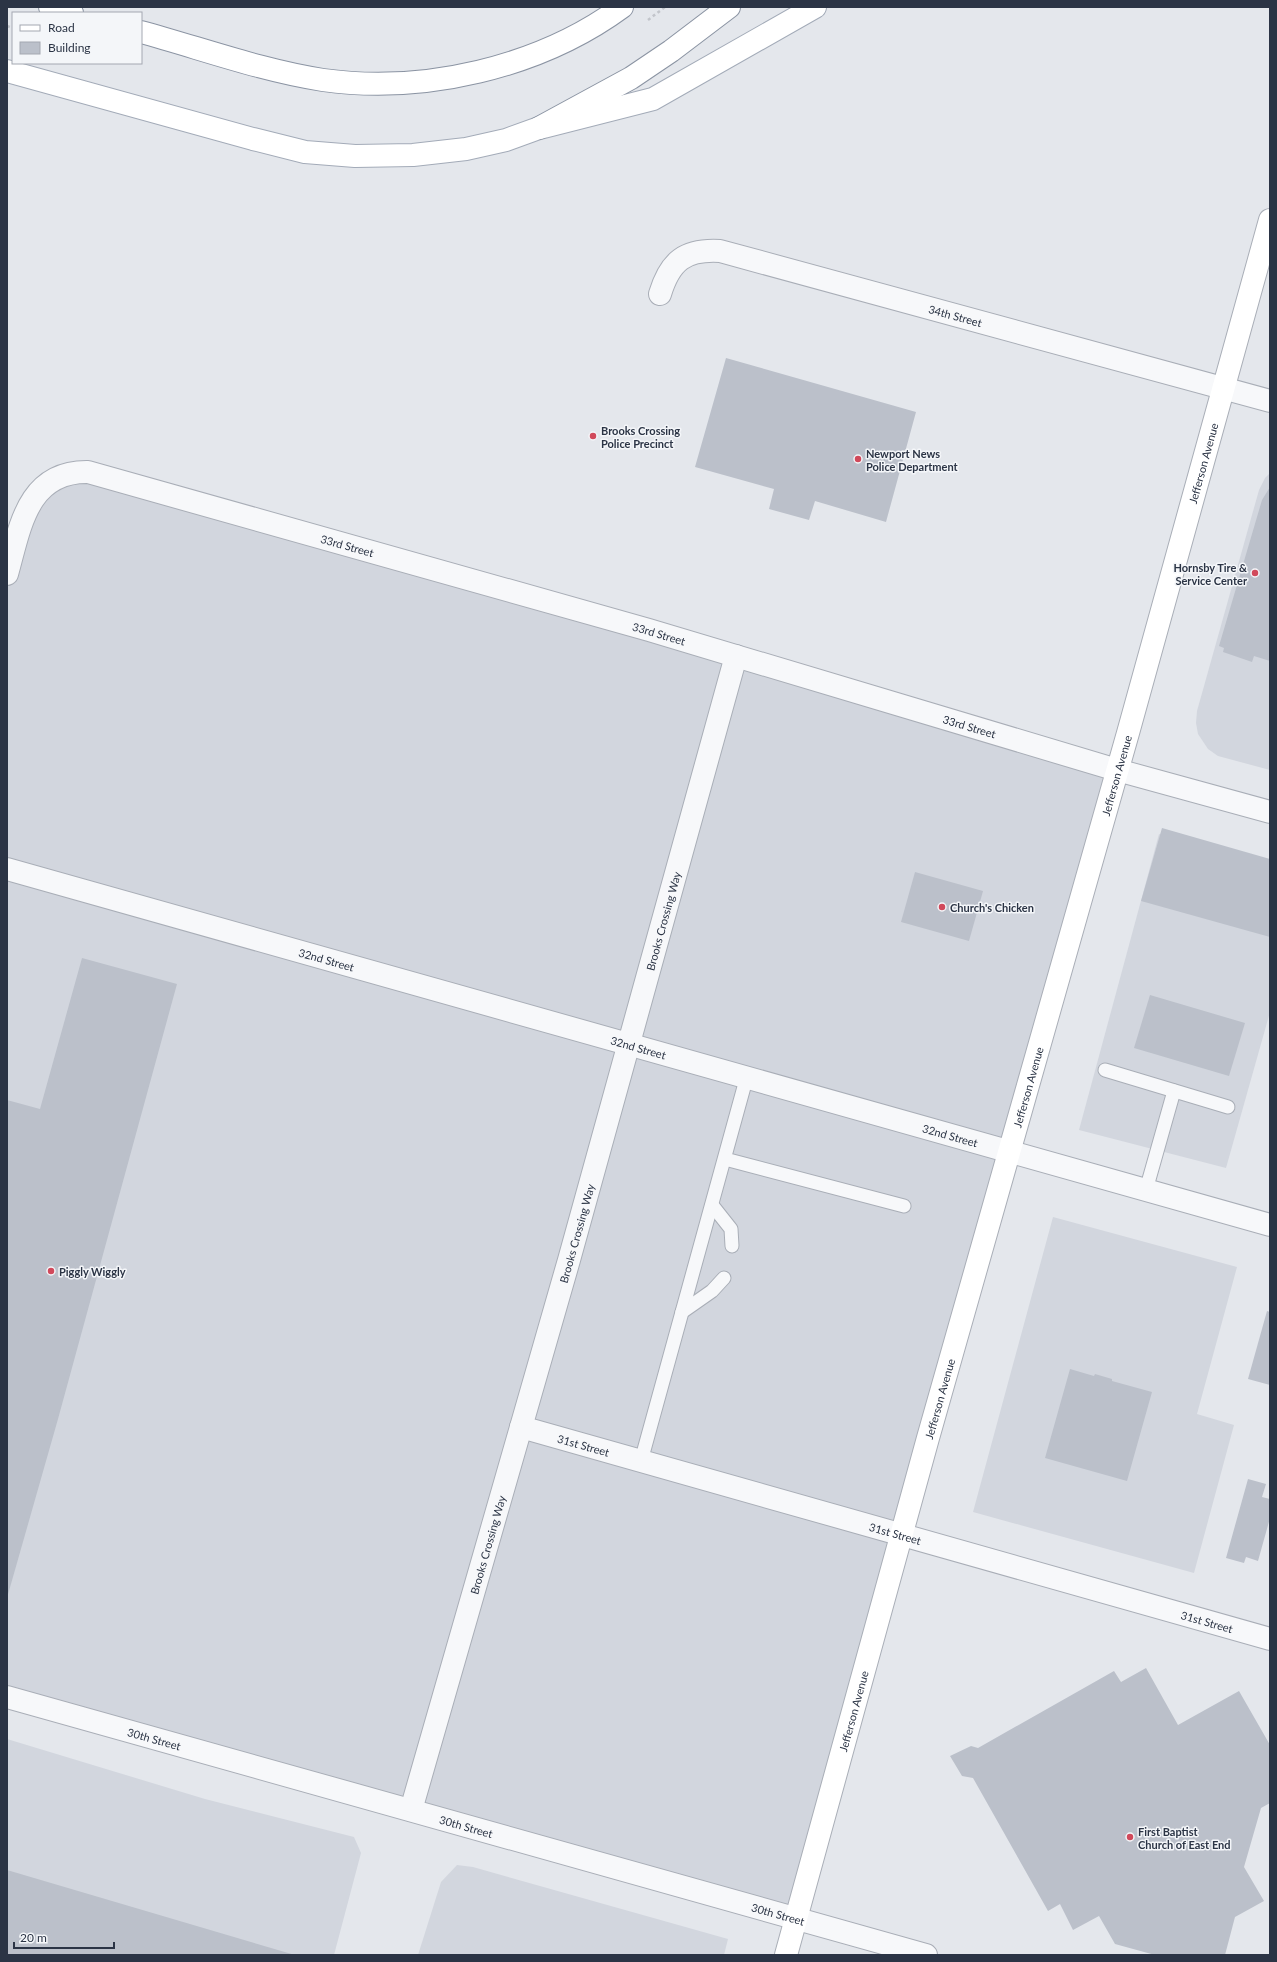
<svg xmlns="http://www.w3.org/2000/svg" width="1277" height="1962" font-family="Lato,sans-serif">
<rect width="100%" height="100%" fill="#e4e7ec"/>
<g fill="#d2d6de">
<path d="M 1270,473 L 1270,770 L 1218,756 L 1208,749 L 1198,734 L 1196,723 L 1197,711 L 1259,490 L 1265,478 Z"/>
<path d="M 65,475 L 1117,770 L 796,1917 L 7,1696 L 7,574 L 28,502 Z"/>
<path d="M 1159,834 L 1270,864 L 1270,1012 L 1226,1168 L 1079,1130 Z"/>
<path d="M 1053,1217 L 1237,1267 L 1197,1414 L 1234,1425 L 1194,1573 L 973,1512 Z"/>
<path d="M 7,1739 L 205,1799 L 354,1837 L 361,1853 L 334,1955 L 7,1955 Z"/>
<path d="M 457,1865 L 473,1867 L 728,1939 L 724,1955 L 418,1955 L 441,1882 Z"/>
</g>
<g fill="#bbc0ca">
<path d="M 726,358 L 916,412 L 886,522 L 815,501 L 809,520 L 769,509 L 774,489 L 695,467 Z"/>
<path d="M 1270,487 L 1270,661 L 1254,656 L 1252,662 L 1223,652 L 1224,648 L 1219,646 L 1262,500 Z"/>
<path d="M 1162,828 L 1270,859 L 1270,937 L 1141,901 Z"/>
<path d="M 915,872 L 983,891 L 969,941 L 901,922 Z"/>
<path d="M 82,958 L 177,984 L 58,1419 L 7,1598 L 7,1100 L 40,1109 Z"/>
<path d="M 1150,995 L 1245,1023 L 1229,1076 L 1134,1048 Z"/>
<path d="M 1267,1311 L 1270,1312 L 1270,1385 L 1248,1379 Z"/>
<path d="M 1070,1369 L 1094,1376 L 1095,1374 L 1112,1379 L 1112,1381 L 1152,1392 L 1127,1481 L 1045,1458 Z"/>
<path d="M 1248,1479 L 1266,1484 L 1262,1497 L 1270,1499 L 1270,1518 L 1258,1561 L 1246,1557 L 1244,1563 L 1226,1558 Z"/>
<path d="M 1146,1668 L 1178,1725 L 1239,1691 L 1270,1745 L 1270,1803 L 1261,1808 L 1244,1867 L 1264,1901 L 1235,1917 L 1225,1955 L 1155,1955 L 1115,1944 L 1099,1916 L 1073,1930 L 1060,1904 L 1048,1911 L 973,1778 L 962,1776 L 950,1756 L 971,1746 L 978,1748 L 1114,1671 L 1121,1682 Z"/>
<path d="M 7,1870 L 295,1955 L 7,1955 Z"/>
</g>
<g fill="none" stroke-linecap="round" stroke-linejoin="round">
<defs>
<g id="lane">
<path d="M 1105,1070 L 1228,1107"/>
<path d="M 725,1159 L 904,1206"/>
<path d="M 1146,1190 L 1174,1091"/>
<path d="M 712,1205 L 731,1229 L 732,1246"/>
<path d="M 682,1312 L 712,1291 L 724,1278"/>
<path d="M 641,1461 L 747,1076"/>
</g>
<g id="street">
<path id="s1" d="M 660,294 C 670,261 685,249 720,251 L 1270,401"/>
<path id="s2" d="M 7,574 C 20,528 27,471 88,472 L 649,630 L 1117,770 L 1270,812"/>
<path id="s3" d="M 7,869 L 1270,1225"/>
<path id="s4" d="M 521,1427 L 1270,1639"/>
<path id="s5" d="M 7,1697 L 926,1955"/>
<path id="s6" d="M 411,1810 L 569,1260 L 736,656"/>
</g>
<g id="secondary">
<path id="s7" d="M 786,1955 L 928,1438 L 1128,733 L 1270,220"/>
</g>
<path id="primary" d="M 7,71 L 253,139 L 305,152 L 355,156 L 413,155 L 466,149 L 506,140 L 539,128 L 653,99 L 815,7"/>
<g id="highway">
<path d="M 50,7 L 72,13"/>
<path d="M 141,32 C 200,48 263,71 323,80 C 423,94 539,68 622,7"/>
<path d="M 539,128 L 631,78 L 671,51 L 729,7"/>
</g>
</defs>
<use href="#lane" stroke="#a9aeb7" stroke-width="15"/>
<use href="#street" stroke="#a9aeb7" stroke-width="24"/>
<use href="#secondary" stroke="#a9aeb7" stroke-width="24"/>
<use href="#primary" stroke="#a3abb8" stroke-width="24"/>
<use href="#highway" stroke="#8b94a3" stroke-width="24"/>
<g stroke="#c2c5cb" stroke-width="2.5" stroke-dasharray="3 3" stroke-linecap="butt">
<path d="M 648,20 L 665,7"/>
<path d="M 7,26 L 13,28"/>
</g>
<use href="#lane" stroke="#f7f8fa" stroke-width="13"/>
<use href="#street" stroke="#f7f8fa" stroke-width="22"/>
<use href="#secondary" stroke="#fff" stroke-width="22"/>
<use href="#primary" stroke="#fff" stroke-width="22"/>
<use href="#highway" stroke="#fff" stroke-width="22"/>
</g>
<g fill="#d1495b" stroke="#f4f6f9" stroke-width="1.5">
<circle cx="593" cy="436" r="4"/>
<circle cx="858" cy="459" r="4"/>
<circle cx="1255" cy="573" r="4"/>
<circle cx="942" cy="907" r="4"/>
<circle cx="51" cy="1271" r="4"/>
<circle cx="1130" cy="1837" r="4"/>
</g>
<g text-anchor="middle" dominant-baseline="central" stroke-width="3" stroke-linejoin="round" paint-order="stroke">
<g font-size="11" fill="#2b3445" stroke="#f4f6f9">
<text stroke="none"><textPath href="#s1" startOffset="326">34th Street</textPath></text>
<text stroke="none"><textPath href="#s7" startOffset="1549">Jefferson Avenue</textPath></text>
<text stroke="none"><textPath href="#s2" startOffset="413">33rd Street</textPath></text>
<text stroke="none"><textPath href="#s2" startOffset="737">33rd Street</textPath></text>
<text stroke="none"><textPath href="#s2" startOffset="1061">33rd Street</textPath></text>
<text stroke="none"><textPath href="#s7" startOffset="1225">Jefferson Avenue</textPath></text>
<text stroke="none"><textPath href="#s6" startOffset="924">Brooks Crossing Way</textPath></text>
<text stroke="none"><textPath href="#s3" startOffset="332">32nd Street</textPath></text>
<text stroke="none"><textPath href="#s3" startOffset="656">32nd Street</textPath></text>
<text stroke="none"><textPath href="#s7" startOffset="901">Jefferson Avenue</textPath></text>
<text stroke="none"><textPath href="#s3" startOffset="980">32nd Street</textPath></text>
<text stroke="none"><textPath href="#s6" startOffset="600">Brooks Crossing Way</textPath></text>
<text stroke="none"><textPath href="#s7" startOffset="577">Jefferson Avenue</textPath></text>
<text stroke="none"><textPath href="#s4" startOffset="65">31st Street</textPath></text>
<text stroke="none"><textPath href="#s4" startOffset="389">31st Street</textPath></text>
<text stroke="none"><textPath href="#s6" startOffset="276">Brooks Crossing Way</textPath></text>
<text stroke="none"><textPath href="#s4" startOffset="713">31st Street</textPath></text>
<text stroke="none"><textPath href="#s7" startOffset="253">Jefferson Avenue</textPath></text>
<text stroke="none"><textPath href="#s5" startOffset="153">30th Street</textPath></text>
<text stroke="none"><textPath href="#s5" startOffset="477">30th Street</textPath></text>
<text stroke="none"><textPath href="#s5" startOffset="801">30th Street</textPath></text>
</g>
<g font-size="11" font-weight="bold" fill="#2b3445" stroke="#f4f6f9" text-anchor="start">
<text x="601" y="430">Brooks Crossing<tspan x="601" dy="13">Police Precinct</tspan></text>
<text x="866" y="453">Newport News<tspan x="866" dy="13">Police Department</tspan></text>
<text x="1247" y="567" text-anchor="end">Hornsby Tire &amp;<tspan x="1247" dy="13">Service Center</tspan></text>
<text x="950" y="907">Church's Chicken</text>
<text x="59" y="1271">Piggly Wiggly</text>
<text x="1138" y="1831">First Baptist<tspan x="1138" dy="13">Church of East End</tspan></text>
</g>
</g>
<rect width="1277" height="1962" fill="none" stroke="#2b3445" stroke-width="16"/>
<rect x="12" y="12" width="130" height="52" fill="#f4f6f9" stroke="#a4a8b1"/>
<rect x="20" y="25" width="20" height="6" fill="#ffffff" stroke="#a4a8b1"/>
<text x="48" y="32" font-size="12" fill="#2b3445">Road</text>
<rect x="20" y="42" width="20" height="12" fill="#bbc0ca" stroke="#a4a8b1"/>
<text x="48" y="52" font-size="12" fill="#2b3445">Building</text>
<path d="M14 1942v6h100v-6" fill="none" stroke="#2b3445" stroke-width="2"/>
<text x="20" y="1942" font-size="12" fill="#2b3445" stroke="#f4f6f9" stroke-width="3" paint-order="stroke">20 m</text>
</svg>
